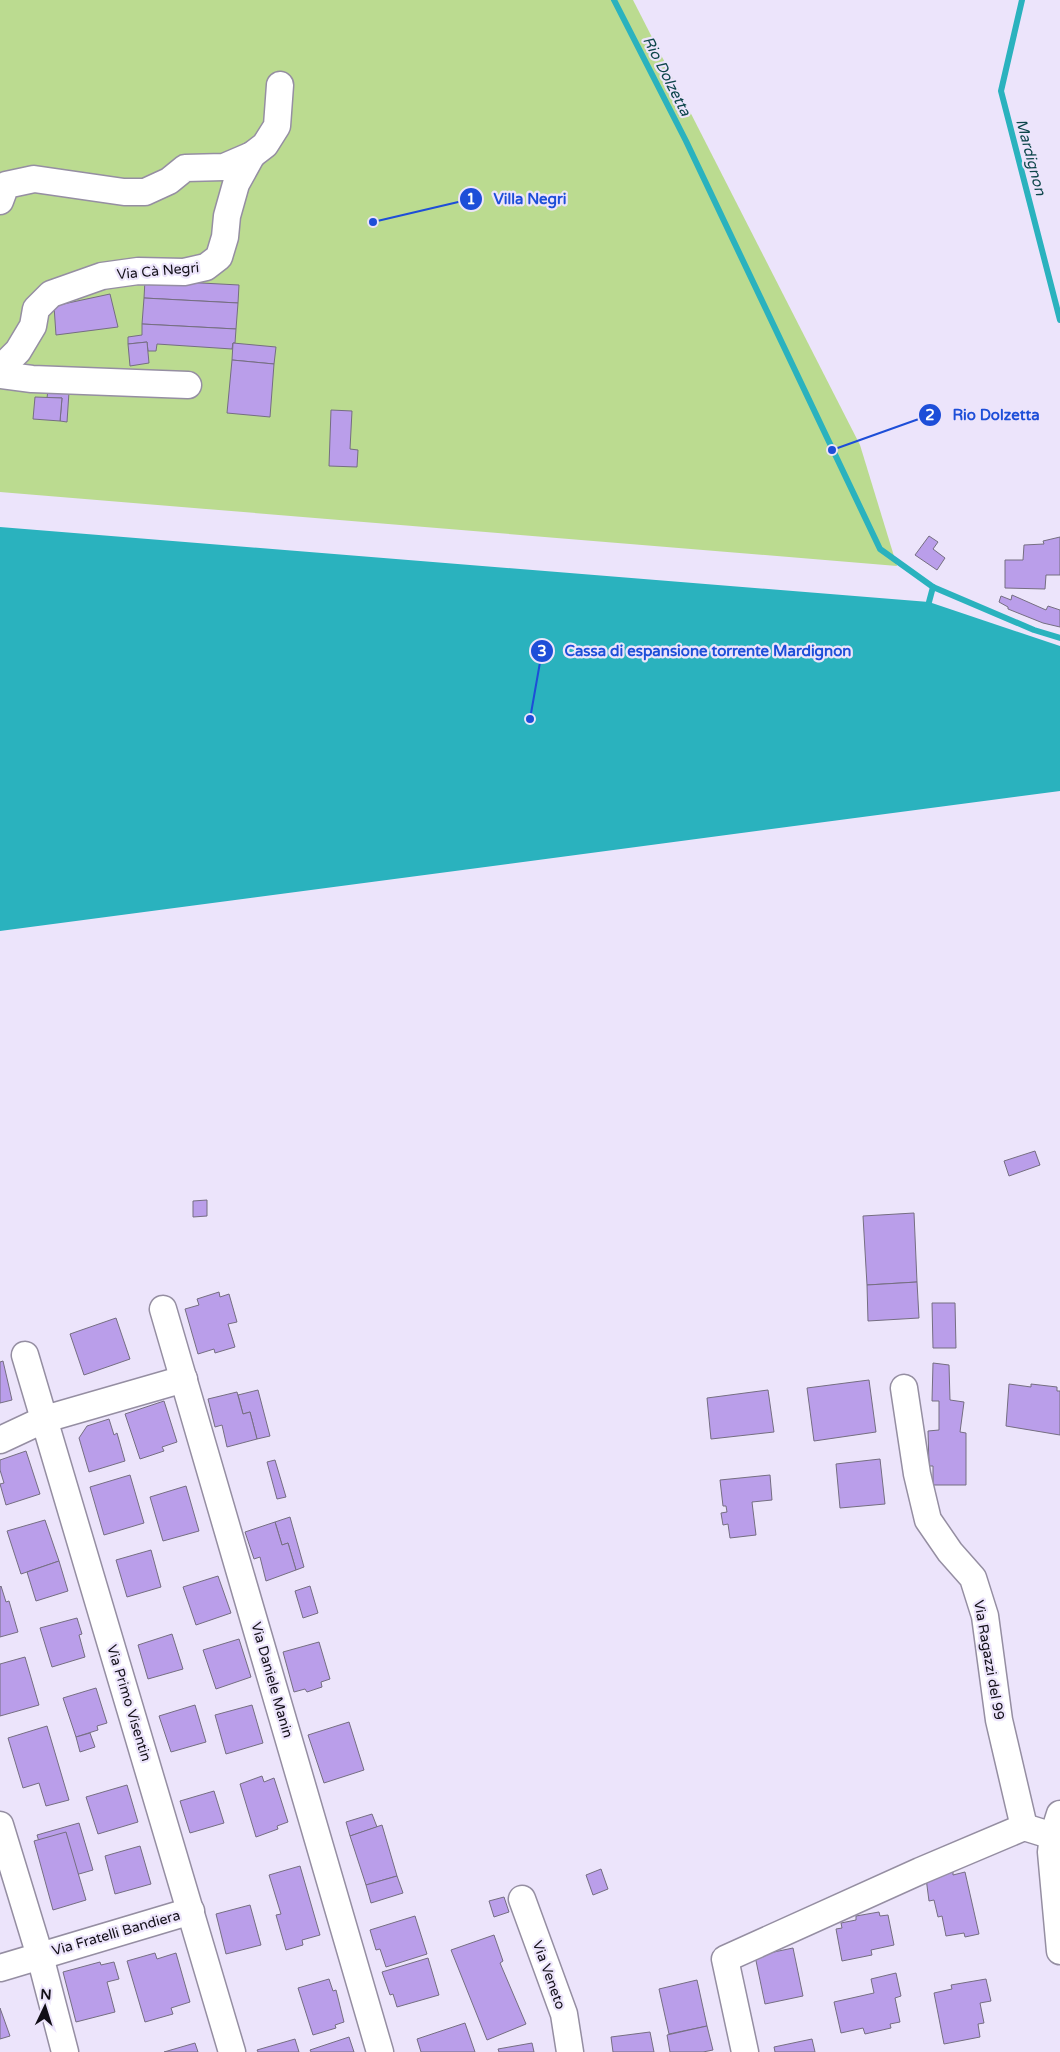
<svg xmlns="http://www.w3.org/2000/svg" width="1060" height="2052" font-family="'Varela Round',sans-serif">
<rect width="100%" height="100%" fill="#ece4fb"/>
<path fill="#bbdb90" d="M 0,0 L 633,0 L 860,445 L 897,566 L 0,492 Z"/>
<path fill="#2ab2be" d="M 0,527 L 929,602 L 1060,646 L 1060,791 L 0,931 Z"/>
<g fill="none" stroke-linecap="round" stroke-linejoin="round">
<g stroke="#2ab2be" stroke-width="6">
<path d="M 614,0 L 686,141 L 880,549 L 933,587 L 1034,630 L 1060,638"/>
<path d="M 1022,0 L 1001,91 L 1060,320"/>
<path d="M 929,602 L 933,587"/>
</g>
</g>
<g fill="#ba9eea" stroke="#756e81">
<path d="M 145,280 L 239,285 L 238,303 L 144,298 Z"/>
<path d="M 110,294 L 118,327 L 56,335 L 54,306 Z"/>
<path d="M 144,298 L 238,303 L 236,329 L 142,324 Z"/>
<path d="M 142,324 L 236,329 L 235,343 L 233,343 L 232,349 L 157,344 L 156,351 L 148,351 L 147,342 L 128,344 L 128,337 L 142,335 Z"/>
<path d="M 147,342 L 149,363 L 130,366 L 128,344 Z"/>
<path d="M 233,343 L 276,347 L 274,364 L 232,360 Z"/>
<path d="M 232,360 L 274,364 L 270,417 L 227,413 Z"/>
<path d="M 48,390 L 69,392 L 67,422 L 60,421 L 62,398 L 47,398 Z"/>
<path d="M 35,397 L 62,398 L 60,421 L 33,419 Z"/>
<path d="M 331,410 L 352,411 L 350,449 L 358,450 L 357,467 L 329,466 Z"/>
<path d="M 929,536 L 938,542 L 933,549 L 945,558 L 937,570 L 915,555 Z"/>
<path d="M 1060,537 L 1060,575 L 1046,575 L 1045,589 L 1005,588 L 1005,560 L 1023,560 L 1024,545 L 1044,544 L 1043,541 Z"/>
<path d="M 1012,595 L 1046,610 L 1048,606 L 1060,610 L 1060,627 L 1043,623 L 1008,609 L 1008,607 L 999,602 L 1001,596 L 1011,600 Z"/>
<path d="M 1035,1151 L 1040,1165 L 1009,1176 L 1004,1161 Z"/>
<path d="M 207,1200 L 207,1216 L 193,1217 L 193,1201 Z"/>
<path d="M 914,1213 L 917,1282 L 867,1285 L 863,1216 Z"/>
<path d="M 917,1282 L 919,1318 L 868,1321 L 867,1285 Z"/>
<path d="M 219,1292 L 220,1297 L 229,1294 L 237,1322 L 228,1324 L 235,1347 L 215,1353 L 214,1349 L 198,1354 L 185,1309 L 199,1305 L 197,1299 Z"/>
<path d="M 932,1303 L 955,1303 L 956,1348 L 933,1348 Z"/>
<path d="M 116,1318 L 130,1359 L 84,1375 L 70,1334 Z"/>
<path d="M 3,1361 L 12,1400 L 0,1403 L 0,1362 Z"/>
<path d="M 933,1363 L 949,1365 L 950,1400 L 964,1402 L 960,1432 L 966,1433 L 966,1485 L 933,1485 L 933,1466 L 929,1466 L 928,1431 L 939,1430 L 939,1401 L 932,1401 Z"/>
<path d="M 869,1380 L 876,1432 L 814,1441 L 807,1388 Z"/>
<path d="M 1009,1384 L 1031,1387 L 1031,1384 L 1057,1387 L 1057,1391 L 1060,1391 L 1060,1435 L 1006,1426 Z"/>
<path d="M 258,1390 L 270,1436 L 257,1439 L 250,1412 L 243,1414 L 238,1395 Z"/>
<path d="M 768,1390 L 774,1432 L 711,1439 L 707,1398 Z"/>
<path d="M 237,1392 L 243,1414 L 250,1412 L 257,1439 L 227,1447 L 222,1425 L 215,1427 L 208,1399 Z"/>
<path d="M 164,1401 L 177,1442 L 162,1447 L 164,1451 L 140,1459 L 125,1414 Z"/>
<path d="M 109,1419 L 114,1435 L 117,1433 L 125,1461 L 89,1472 L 79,1438 L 87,1426 Z"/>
<path d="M 26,1451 L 40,1494 L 6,1505 L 0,1484 L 4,1483 L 0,1470 L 0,1460 Z"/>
<path d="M 880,1459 L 885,1504 L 840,1508 L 836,1464 Z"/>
<path d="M 275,1460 L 286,1497 L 277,1499 L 267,1462 Z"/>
<path d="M 130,1475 L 144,1523 L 104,1535 L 90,1487 Z"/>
<path d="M 770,1475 L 772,1500 L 752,1502 L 756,1535 L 730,1538 L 728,1524 L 723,1525 L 721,1513 L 727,1512 L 726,1506 L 723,1506 L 720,1480 Z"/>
<path d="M 186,1486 L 199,1531 L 163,1541 L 150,1497 Z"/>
<path d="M 290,1517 L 304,1567 L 296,1570 L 288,1543 L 282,1545 L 275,1522 Z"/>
<path d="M 45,1520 L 59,1561 L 21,1574 L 7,1531 Z"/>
<path d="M 275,1522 L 282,1545 L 288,1543 L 296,1570 L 266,1581 L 260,1557 L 254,1559 L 245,1532 Z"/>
<path d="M 151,1550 L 161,1587 L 127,1597 L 116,1560 Z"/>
<path d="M 59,1561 L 68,1591 L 36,1601 L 27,1572 Z"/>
<path d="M 218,1576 L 231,1613 L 196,1625 L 183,1587 Z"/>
<path d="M 1,1586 L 6,1602 L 9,1601 L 18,1632 L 0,1637 L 0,1587 Z"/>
<path d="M 310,1586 L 318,1613 L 303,1618 L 295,1591 Z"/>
<path d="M 77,1618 L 82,1634 L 79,1635 L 85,1657 L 52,1667 L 40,1628 Z"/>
<path d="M 172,1634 L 183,1669 L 148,1679 L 138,1645 Z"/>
<path d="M 239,1639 L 251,1677 L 216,1689 L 203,1650 Z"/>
<path d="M 319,1642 L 330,1679 L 321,1682 L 322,1687 L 307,1692 L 305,1689 L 294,1692 L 283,1652 Z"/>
<path d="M 25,1657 L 39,1705 L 0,1716 L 0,1664 Z"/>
<path d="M 96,1688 L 107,1723 L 97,1726 L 98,1730 L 76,1737 L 63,1698 Z"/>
<path d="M 195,1705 L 206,1742 L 171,1752 L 159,1716 Z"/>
<path d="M 252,1705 L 263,1743 L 226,1754 L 215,1715 Z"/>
<path d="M 349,1722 L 364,1770 L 324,1783 L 308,1735 Z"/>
<path d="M 47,1726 L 69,1800 L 46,1806 L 39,1783 L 23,1788 L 8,1738 Z"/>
<path d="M 90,1733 L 95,1747 L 80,1752 L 76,1737 Z"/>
<path d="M 262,1776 L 264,1782 L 274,1778 L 288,1822 L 277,1826 L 278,1829 L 256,1837 L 240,1784 Z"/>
<path d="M 127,1785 L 138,1822 L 98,1834 L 86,1797 Z"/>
<path d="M 214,1791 L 224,1823 L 190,1833 L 180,1801 Z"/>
<path d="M 372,1814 L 377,1827 L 350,1836 L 346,1822 Z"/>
<path d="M 79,1823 L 93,1870 L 51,1882 L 37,1835 Z"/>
<path d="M 382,1825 L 397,1876 L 366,1885 L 350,1836 Z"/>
<path d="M 66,1832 L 86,1900 L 53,1910 L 34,1841 Z"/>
<path d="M 140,1846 L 151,1884 L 115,1894 L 105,1856 Z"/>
<path d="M 300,1866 L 320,1935 L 302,1940 L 303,1945 L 286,1950 L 276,1915 L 281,1914 L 269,1875 Z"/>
<path d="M 601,1869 L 608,1889 L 593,1895 L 586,1875 Z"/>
<path d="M 953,1872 L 953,1875 L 965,1872 L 979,1934 L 965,1937 L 964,1933 L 946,1936 L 942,1916 L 938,1917 L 934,1900 L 929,1901 L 926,1878 Z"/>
<path d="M 397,1876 L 403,1893 L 371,1903 L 366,1885 Z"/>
<path d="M 504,1897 L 509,1912 L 494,1917 L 489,1901 Z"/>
<path d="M 250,1905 L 261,1945 L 226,1954 L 216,1914 Z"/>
<path d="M 879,1912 L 880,1916 L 888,1915 L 894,1945 L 871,1950 L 872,1955 L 842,1961 L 836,1929 L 842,1928 L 841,1923 L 856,1920 L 856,1916 Z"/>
<path d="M 415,1916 L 427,1954 L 386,1967 L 380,1949 L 376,1950 L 370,1930 Z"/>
<path d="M 494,1935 L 503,1961 L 500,1963 L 526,2024 L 487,2040 L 451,1950 Z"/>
<path d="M 793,1948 L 803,1996 L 765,2004 L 755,1956 Z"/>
<path d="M 155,1953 L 157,1959 L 176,1953 L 190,2002 L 171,2008 L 173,2014 L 145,2022 L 127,1961 Z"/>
<path d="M 428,1958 L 439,1995 L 397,2007 L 393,1994 L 390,1995 L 382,1972 Z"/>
<path d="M 100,1962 L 101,1965 L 114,1962 L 119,1979 L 107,1982 L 115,2012 L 76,2022 L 63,1972 Z"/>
<path d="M 896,1973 L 901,1996 L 895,1998 L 900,2022 L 890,2024 L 891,2028 L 865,2034 L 863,2028 L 841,2033 L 834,2002 L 874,1993 L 871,1979 Z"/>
<path d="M 329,1979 L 333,1991 L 336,1990 L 344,2022 L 335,2025 L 336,2028 L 313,2035 L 298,1988 Z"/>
<path d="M 986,1979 L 991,2001 L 980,2003 L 984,2023 L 978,2024 L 980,2037 L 944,2044 L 934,1993 L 952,1989 L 951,1985 Z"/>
<path d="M 697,1980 L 707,2026 L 669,2034 L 659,1989 Z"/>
<path d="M 0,2008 L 10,2036 L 0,2039 Z"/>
<path d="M 465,2023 L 475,2052 L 421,2052 L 417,2039 Z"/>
<path d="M 707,2026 L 713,2050 L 703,2052 L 670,2052 L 667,2035 Z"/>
<path d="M 650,2032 L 654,2052 L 613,2052 L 611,2037 Z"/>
<path d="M 349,2037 L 354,2052 L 311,2052 L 310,2050 Z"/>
<path d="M 295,2039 L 299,2052 L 258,2052 L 257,2050 Z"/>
<path d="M 812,2039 L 815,2052 L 775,2052 L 774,2047 Z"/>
<path d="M 195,2043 L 198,2052 L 164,2052 Z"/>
<path d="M 532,2043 L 534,2052 L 499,2052 L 498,2049 Z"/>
</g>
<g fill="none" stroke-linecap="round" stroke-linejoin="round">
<defs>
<g id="minor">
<path d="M 0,201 L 6,185 L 34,179 L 124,192 L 145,192 L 169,181 L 185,168 L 224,167 L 252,155 L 265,145 L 277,126 L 280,85"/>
<path d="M 0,369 L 18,351 L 33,326 L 36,309 L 51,294 L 102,276 L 138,271 L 184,272 L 206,267 L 219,257 L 225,237 L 227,216 L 236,184 L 252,155"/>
<path d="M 0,375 L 32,379 L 188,385"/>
<path d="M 163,1309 L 380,2052"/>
<path d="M 25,1355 L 232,2052"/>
<path d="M 904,1388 L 917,1474 L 928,1520 L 950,1552 L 973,1578 L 985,1616 L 999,1720 L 1024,1827"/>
<path d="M 0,1440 L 45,1419 L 184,1379"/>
<path d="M 1060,1814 L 1053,1836 L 1051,1852 L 1060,1951"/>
<path d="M 0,1825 L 40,1956 L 65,2052"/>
<path d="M 522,1899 L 564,2014 L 570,2052"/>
<path d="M 0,1968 L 191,1911"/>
<path d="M 745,2052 L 725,1959 L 920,1871 L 1024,1827 L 1053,1836"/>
</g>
</defs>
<use href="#minor" stroke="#958ea2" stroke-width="29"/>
<use href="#minor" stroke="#fff" stroke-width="26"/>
</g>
<g text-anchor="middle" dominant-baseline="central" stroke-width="4.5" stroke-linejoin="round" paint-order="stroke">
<g font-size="14" fill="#120f17" stroke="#ece4fb">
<text transform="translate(158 271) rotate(-5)">Via Cà Negri</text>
<text transform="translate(989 1660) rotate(80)">Via Ragazzi del 99</text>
<text transform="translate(272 1680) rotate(74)">Via Daniele Manin</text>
<text transform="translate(129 1703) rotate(73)">Via Primo Visentin</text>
<text transform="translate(116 1933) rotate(-16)">Via Fratelli Bandiera</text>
<text transform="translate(549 1975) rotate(70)">Via Veneto</text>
</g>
<g font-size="15" font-style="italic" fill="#0d464b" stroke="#ece4fb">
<text transform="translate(667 76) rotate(63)">Rio Dolzetta</text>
<text transform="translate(1031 157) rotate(75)">Mardignon</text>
</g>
</g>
<path fill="none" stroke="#1d4ed8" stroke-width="2" d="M373 222L471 199M832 450L930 415M530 719L542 651"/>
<g fill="#1d4ed8" stroke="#ece4fb" stroke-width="2">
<circle cx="373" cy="222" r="5"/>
<circle cx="832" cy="450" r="5"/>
<circle cx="530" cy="719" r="5"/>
<circle cx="471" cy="199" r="12"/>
<circle cx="930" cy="415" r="12"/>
<circle cx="542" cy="651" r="12"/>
</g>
<g font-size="15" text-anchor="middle" font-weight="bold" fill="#fff">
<text x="471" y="204">1</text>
<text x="930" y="420">2</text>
<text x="542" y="656">3</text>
</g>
<g font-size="15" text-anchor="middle" font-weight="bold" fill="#1d4ed8" stroke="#ece4fb" stroke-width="4.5" stroke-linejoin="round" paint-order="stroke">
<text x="530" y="204">Villa Negri</text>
<text x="996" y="420">Rio Dolzetta</text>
<text x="708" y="656">Cassa di espansione torrente Mardignon</text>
</g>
<g transform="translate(45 2007) rotate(4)" stroke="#ece4fb" stroke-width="4" paint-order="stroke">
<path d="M0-4L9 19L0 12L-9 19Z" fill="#120f17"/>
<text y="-8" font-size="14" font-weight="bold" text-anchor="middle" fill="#120f17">N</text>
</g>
</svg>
